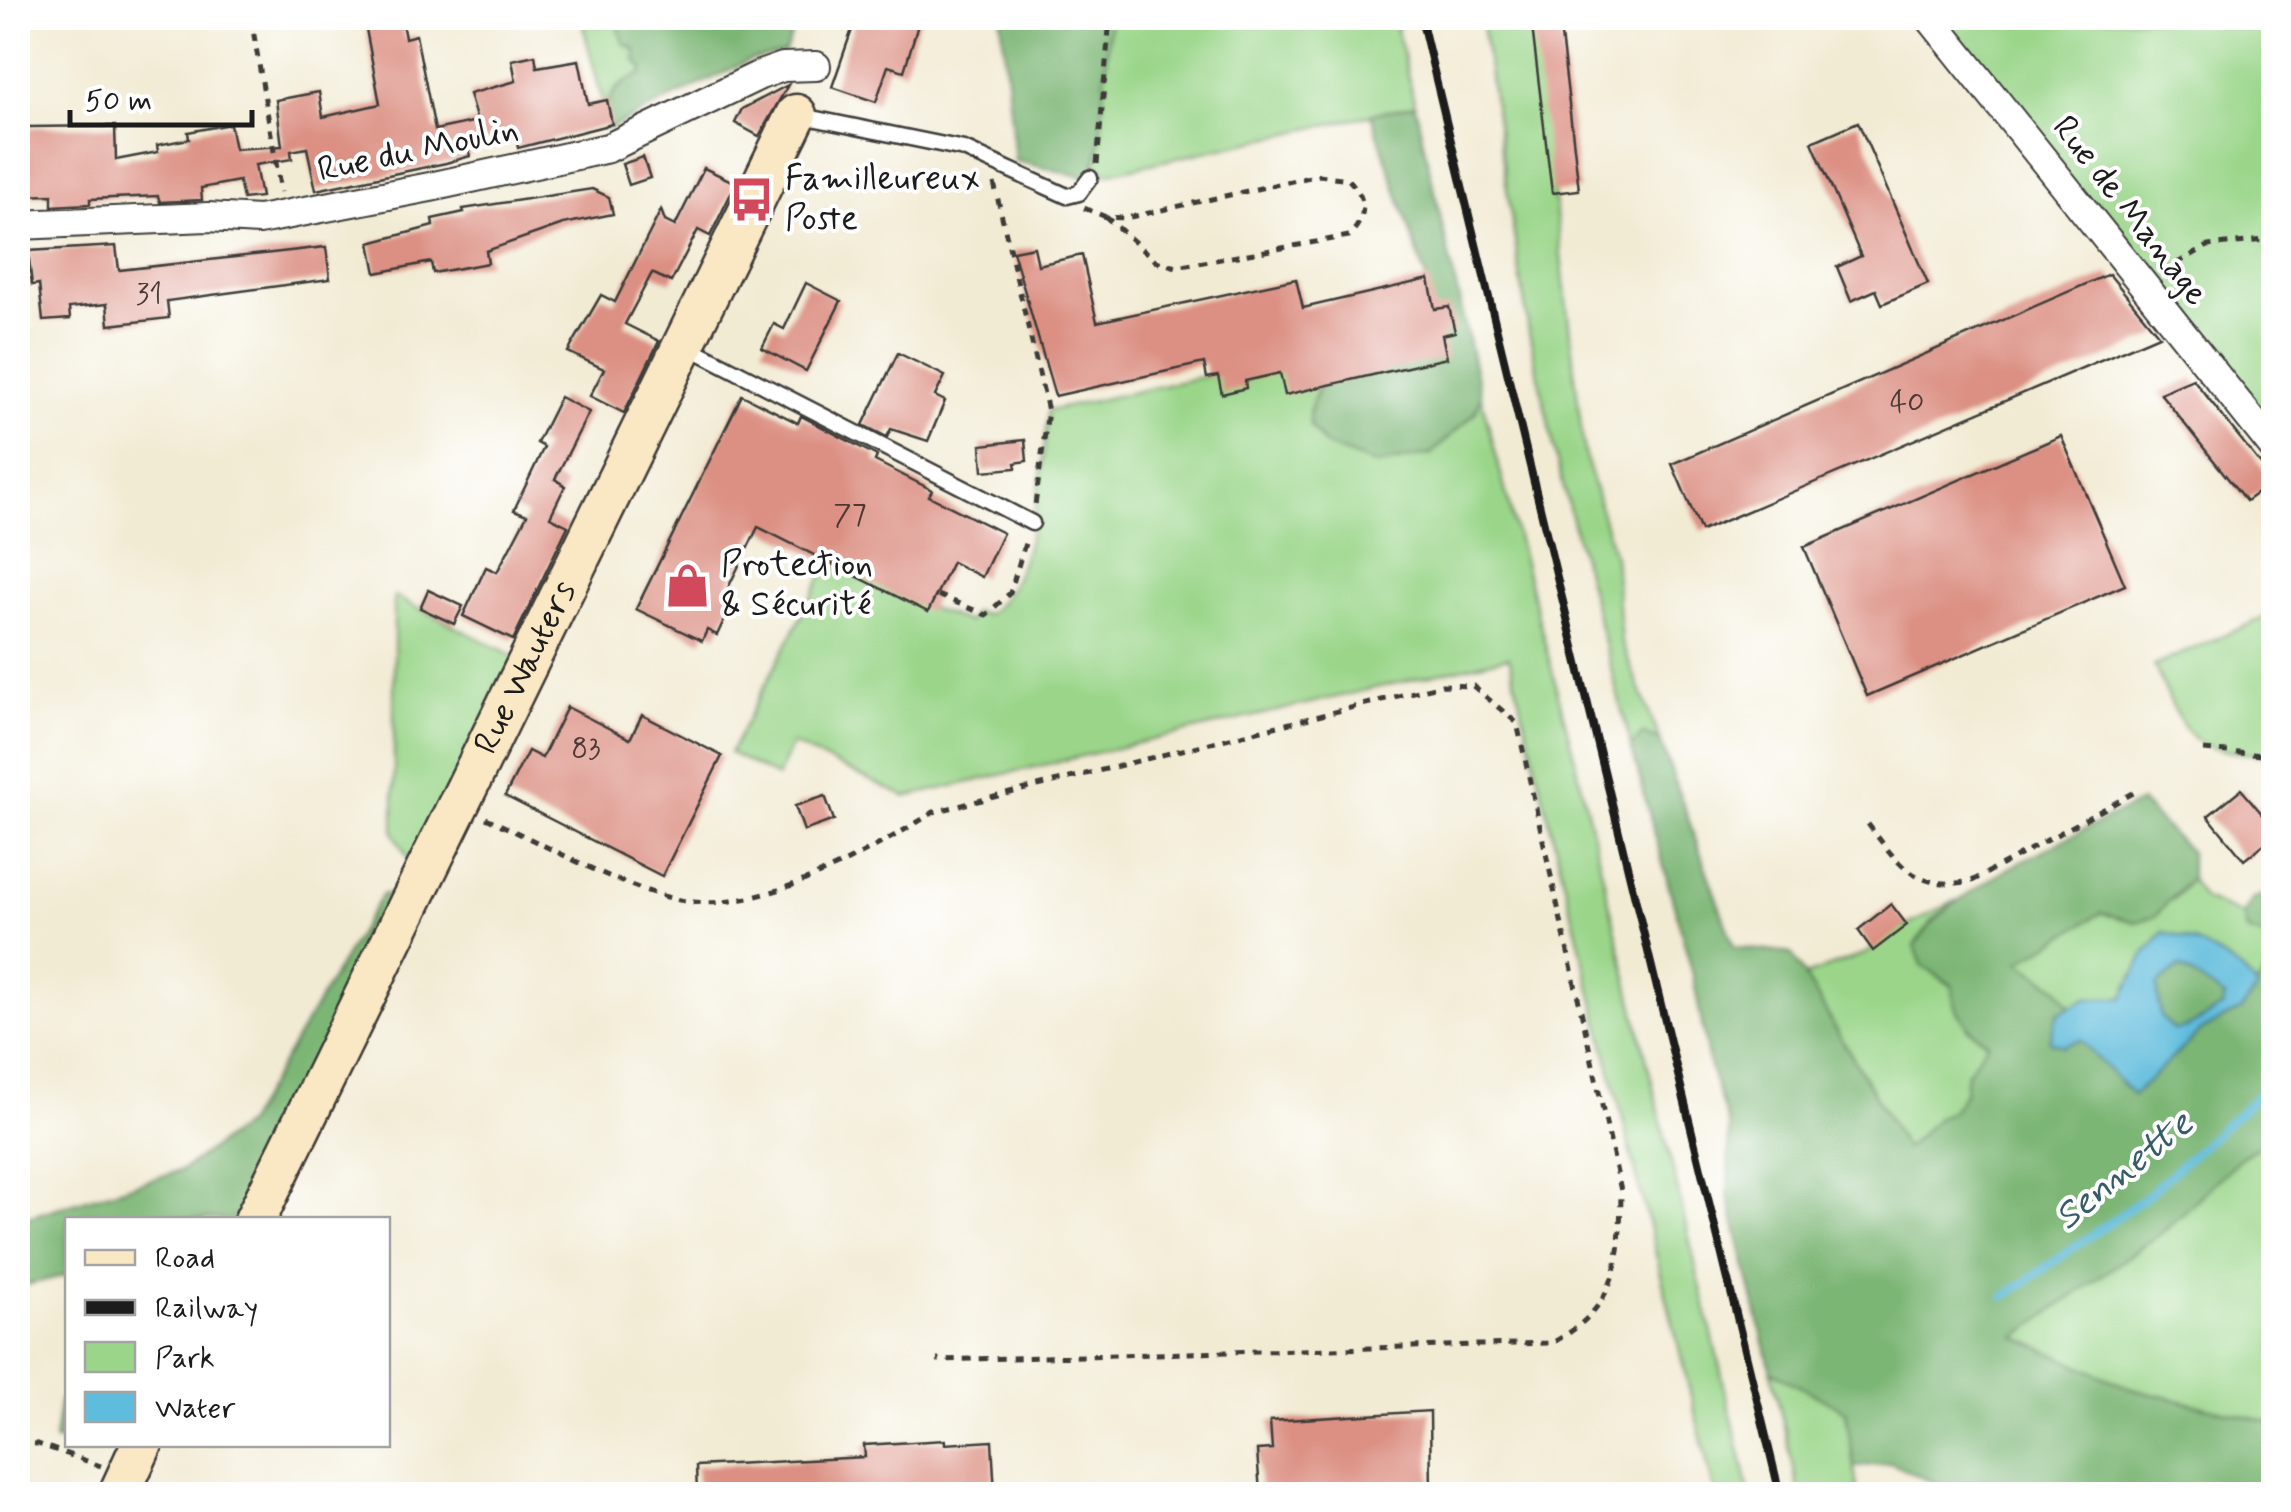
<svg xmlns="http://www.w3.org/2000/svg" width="2291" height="1512" font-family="Mynerve,sans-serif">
<rect width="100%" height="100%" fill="#fff"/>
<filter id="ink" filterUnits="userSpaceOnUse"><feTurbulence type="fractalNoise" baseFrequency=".01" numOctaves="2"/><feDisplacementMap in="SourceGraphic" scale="20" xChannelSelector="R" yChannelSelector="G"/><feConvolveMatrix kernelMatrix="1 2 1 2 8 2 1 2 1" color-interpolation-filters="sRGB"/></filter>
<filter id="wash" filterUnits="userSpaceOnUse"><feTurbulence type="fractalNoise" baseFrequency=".0048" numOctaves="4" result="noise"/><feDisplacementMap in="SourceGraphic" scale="40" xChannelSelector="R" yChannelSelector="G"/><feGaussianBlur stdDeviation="2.25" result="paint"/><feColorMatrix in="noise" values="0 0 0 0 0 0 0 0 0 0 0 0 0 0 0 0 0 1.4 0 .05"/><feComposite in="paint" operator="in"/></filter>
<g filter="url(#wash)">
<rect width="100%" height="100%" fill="#f2ebd4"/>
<g fill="#9ad589" stroke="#5b7852" stroke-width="2.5">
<path d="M 581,18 L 615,18 L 623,43 C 636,50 644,59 642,74 C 620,83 610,89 606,114 Z"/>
<path d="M 1110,18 L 1394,18 L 1415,105 L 1106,174 L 1096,165 Z"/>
<path d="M 1481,18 L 1533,18 L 1584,452 L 1614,556 L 1621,642 L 1660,740 L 1643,734 L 1631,746 L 1557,462 L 1529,333 Z"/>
<path d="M 1930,18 L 2273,18 L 2273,448 Z"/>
<path d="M 1278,360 L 1431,454 L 1475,413 L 1481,397 L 1576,763 L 1750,1494 L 1715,1494 L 1509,657 L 906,797 L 792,744 L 777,777 L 730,753 L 831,559 L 932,609 L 968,622 L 973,612 L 986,615 C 1036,579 1041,470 1048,411 Z"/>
<path d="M 394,596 L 530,664 L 422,884 L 394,833 Z"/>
<path d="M 2273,614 L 2273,756 C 2182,748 2193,747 2154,666 Z"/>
<path d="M 2190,879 L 2203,899 L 2243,915 L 2248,931 L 2262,936 L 2273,948 L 2273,960 L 2258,989 C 2242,963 2193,939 2164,932 L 2144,955 L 2123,998 L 2087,998 L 2071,1006 L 2058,988 L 2019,962 L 2101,913 L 2136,922 L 2177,896 Z"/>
<path d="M 1957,900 L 1931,922 L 1922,965 L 1952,986 L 1968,1029 L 1989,1043 L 1967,1072 L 1965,1092 L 1952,1111 L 1937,1118 L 1906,1149 L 1805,976 L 1867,953 L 1900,929 Z"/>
<path d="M 2273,1137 L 2273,1423 L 2131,1389 L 2016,1337 L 2165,1230 L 2239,1159 Z"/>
<path d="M 1771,1371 L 1846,1411 L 1858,1494 L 1800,1494 Z"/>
</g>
<g fill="#7bb675" stroke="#4c6948" stroke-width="2.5">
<path d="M 615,18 L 798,18 L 785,52 L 748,61 L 609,129 C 602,98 615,85 642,74 L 643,68 L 635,60 L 636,50 L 624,43 Z"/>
<path d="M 1001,18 L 1110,18 L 1099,151 L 1090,178 L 1015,161 Z"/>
<path d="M 1415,105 L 1481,397 L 1475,413 L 1431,454 L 1377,465 L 1326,446 L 1310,426 L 1309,412 L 1319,386 L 1444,355 L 1426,278 L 1371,114 Z"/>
<path d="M 1643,734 L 1660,740 L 1734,947 L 1792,954 L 1906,1149 L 1937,1118 L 1952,1111 L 1965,1092 L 1967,1072 L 1988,1043 C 1968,1029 1952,1012 1952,985 L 1922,965 L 1915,946 C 1944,889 2081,833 2140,802 L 2190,852 L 2190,879 L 2154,917 L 2136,922 L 2101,913 L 2020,962 L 2058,988 L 2071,1006 L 2057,1013 L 2133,1095 L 2202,1030 L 2241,1010 L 2273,960 L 2273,1137 L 2239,1159 L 2165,1230 L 2016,1337 L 2131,1389 L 2273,1423 L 2273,1494 L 1958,1494 L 1891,1463 L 1854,1467 L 1846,1411 L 1771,1371 L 1728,1195 L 1729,1127 L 1709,1064 L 1693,975 L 1631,746 Z"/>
<path d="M 2273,890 L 2274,891 L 2273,948 L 2262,936 L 2247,931 L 2243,915 L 2252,900 Z"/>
<path d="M 382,894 L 414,899 L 255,1219 L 68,1220 L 67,1275 L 18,1287 L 18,1220 L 182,1170 L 246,1124 Z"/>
<path d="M 2180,967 L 2225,996 L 2223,1007 L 2189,1027 L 2174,1030 L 2161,1017 L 2157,984 Z"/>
<path d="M 67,1399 L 67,1441 L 54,1440 L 60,1400 Z"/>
</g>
<path fill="#5ebcdc" stroke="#3d6c7c" stroke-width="2.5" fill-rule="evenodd" d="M 2164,932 C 2193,939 2243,963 2258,989 L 2241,1010 L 2202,1030 L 2133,1095 L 2080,1040 L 2063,1046 L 2049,1041 L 2058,1013 L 2087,998 L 2123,998 L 2144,955 ZM 2180,967 L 2225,997 L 2223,1007 L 2189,1027 L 2174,1030 L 2161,1017 L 2157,985 Z"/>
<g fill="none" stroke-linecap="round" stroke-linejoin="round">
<path stroke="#5ebcdc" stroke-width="8" d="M 2004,1297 L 2144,1198 L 2274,1081"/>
</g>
<g id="blocks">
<g fill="#dc9083">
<path d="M 364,18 L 401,18 L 405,38 L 416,35 L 435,130 L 477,121 L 469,94 L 516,81 L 512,60 L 535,55 L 537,67 L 579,60 L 588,104 L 607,100 L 612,124 L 518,148 L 515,133 L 468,146 L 470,156 L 446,163 L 316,190 L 307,148 L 291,151 L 292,159 L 255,165 L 261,197 L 243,199 L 239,181 L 201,188 L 202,200 L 160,202 L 158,196 L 90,199 L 90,204 L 52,206 L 52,195 L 18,196 L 18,164 L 26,164 L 26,127 L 115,126 L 116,160 L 158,152 L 157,145 L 189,139 L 188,132 L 230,124 L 235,149 L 282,146 L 276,100 L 319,92 L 323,117 L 380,104 Z"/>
<path d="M 856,18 L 920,18 L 904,71 L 888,66 L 876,102 L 832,87 Z"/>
<path d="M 1531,18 L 1559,18 L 1579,190 L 1552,193 Z"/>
<path d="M 788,85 L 759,136 L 735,123 L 742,109 Z"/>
<path d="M 1858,122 L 1928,284 L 1882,304 L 1876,290 L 1851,301 L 1837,267 L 1861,256 L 1812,142 Z"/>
<path d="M 643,157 L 650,178 L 629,185 L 622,164 Z"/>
<path d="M 704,168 L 736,183 L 710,236 L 698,230 L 671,282 L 652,273 L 625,324 L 659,341 L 624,413 L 590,396 L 604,369 L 568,352 L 601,295 L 615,302 L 661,210 L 665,221 L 675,226 Z"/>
<path d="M 592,189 L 609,197 L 613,214 L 563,224 L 486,251 L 488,263 L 433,273 L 431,262 L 376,273 L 370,243 L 433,226 L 432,219 L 464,212 L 463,209 Z"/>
<path d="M 116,246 L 119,270 L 326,247 L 330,279 L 167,301 L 169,318 L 109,325 L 107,304 L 69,308 L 70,319 L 43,321 L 39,284 L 32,285 L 28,251 Z"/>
<path d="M 1034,247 L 1038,265 L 1082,255 L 1097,322 L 1296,279 L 1303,308 L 1429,279 L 1435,309 L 1449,307 L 1455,332 L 1442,335 L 1447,358 L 1285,395 L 1280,373 L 1245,381 L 1246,388 L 1222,394 L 1218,376 L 1207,378 L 1204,363 L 1055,396 L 1013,251 Z"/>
<path d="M 2109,274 L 2159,335 L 1701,531 L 1672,464 Z"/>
<path d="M 806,283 L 841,301 L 806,371 L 762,348 L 774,324 L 784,329 Z"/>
<path d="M 898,353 L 945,376 L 935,396 L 945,401 L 928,441 L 891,429 L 887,437 L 863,425 Z"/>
<path d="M 2193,379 L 2274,481 L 2246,501 L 2160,393 Z"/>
<path d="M 742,395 L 798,423 L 801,416 L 877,456 L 875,461 L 932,490 L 929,496 L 1003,533 L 982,577 L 952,562 L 928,612 L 758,527 L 727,590 L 736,595 L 717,635 L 707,630 L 702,641 L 636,609 Z"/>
<path d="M 560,397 L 589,412 L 555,479 L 565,486 L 550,517 L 568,526 L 513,640 L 463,616 L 486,567 L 497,572 L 527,515 L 514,510 L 544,447 L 537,443 Z"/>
<path d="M 2061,436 L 2125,585 L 1867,696 L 1804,547 Z"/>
<path d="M 1025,440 L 1027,461 L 1015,463 L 1016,468 L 983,471 L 981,445 Z"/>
<path d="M 428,590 L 463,606 L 454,624 L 420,608 Z"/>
<path d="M 567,707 L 630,739 L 642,715 L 722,756 L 662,876 L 505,796 L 528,751 L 542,758 Z"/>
<path d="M 2241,789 L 2274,828 L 2274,836 L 2244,860 L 2208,816 Z"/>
<path d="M 825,796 L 834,820 L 804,831 L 795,806 Z"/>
<path d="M 1891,904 L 1907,925 L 1873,951 L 1858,930 Z"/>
<path d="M 1430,1411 L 1431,1494 L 1260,1494 L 1257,1450 L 1272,1449 L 1270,1421 Z"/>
<path d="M 945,1440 L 945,1444 L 992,1441 L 995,1494 L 697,1494 L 696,1466 L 865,1457 L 864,1445 Z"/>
</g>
</g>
</g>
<g filter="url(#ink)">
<use href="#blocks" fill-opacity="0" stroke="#3c3b38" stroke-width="2.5"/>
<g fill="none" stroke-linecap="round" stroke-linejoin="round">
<defs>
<g id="lane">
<path d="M 797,115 L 964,149 L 1067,196 L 1079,193 L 1090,178"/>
<path d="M 689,347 L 1032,523"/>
</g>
<g id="street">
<path d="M 1930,18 L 2274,448"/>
<path d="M 18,225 L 208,217 L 259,220 L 430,187 L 608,148 L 760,75 L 783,67 L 816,66"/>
</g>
<g id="secondary">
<path id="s1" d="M 255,1220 L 796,115"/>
<path d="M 119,1494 L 142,1444"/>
</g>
</defs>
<use href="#lane" stroke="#3c3b38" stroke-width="19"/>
<use href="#street" stroke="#3c3b38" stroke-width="32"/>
<use href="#secondary" stroke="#3c3b38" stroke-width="45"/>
<g stroke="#3c3b38" stroke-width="5" stroke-dasharray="8 8" stroke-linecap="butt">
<path d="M 251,18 L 281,192"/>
<path d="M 1097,164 L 1110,18"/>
<path d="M 994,183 L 1048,411 L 1035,505"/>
<path d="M 1084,208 L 1106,217 L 1126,218 L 1319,175 L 1348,179 C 1367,198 1368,216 1349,236 L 1176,267 L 1156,261 L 1106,217"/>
<path d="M 2163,271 L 2208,246 L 2274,239"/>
<path d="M 938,595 L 986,615 L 1010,593 L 1026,540"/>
<path d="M 2204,750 L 2274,756"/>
<path d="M 486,818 C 543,843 632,895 692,902 C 769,910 871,851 934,812 L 1442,685 L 1473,686 L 1517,723 L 1621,1191 C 1620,1261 1619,1307 1552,1343 L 937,1360"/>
<path d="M 1868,824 C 1900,866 1914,891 1972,881 L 2135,792"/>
<path d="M 2267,852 L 2274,858"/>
<path d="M 18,1443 L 38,1444 L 101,1466"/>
<path d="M 18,1444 L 26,1494"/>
</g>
<use href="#lane" stroke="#fff" stroke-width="14"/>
<use href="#street" stroke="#fff" stroke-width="28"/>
<use href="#secondary" stroke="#fae7c3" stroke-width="40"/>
<path stroke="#1c1c1c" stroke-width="8" d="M 1421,18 L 1780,1494"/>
</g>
</g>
<defs>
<symbol id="bus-bare" viewBox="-9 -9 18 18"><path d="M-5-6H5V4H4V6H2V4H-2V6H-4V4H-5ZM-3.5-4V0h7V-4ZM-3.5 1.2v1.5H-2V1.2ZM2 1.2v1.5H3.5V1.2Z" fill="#d1495b" stroke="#fff" stroke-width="2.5" paint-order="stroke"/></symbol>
<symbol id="shop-bare" viewBox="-9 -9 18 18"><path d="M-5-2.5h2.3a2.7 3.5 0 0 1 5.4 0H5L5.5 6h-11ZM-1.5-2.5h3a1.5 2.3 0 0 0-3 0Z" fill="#d1495b" stroke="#fff" stroke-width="2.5" paint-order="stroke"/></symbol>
</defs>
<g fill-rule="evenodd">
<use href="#bus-bare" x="720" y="168" width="63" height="63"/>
<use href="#shop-bare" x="656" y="554" width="63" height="63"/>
</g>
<g text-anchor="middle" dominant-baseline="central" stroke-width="8" stroke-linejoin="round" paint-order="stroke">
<g font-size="30" fill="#4c3936">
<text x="149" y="294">31</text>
<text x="1907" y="402">40</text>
<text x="850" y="515">77</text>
<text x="586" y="748">83</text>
</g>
<g font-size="35" fill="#1c1c1c" stroke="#fff">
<text transform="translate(418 150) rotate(-12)">Rue du Moulin</text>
<text transform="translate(2130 211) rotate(52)">Rue de Manage</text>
<text stroke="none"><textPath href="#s1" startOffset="615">Rue Wauters</textPath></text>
</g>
<g font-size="35" fill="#1c1c1c" stroke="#fff" text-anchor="start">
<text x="785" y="179">Familleureux<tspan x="785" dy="40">Poste</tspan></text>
<text x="721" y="565">Protection<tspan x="721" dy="40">&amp; Sécurité</tspan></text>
</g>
<g font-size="38" font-style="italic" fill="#365c69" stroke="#fff">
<text transform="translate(2124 1171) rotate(-39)">Sennette</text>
</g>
</g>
<rect width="2291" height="1512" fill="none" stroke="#fff" stroke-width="60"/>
<rect x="65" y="1217" width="325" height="230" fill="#ffffff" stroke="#a4a4a4" stroke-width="2.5"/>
<rect x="85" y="1250" width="50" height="15" fill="#fae7c3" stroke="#a4a4a4" stroke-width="2.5"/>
<text x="155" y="1267" font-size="30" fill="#1c1c1c">Road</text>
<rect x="85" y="1300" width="50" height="15" fill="#1c1c1c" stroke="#a4a4a4" stroke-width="2.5"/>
<text x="155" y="1317" font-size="30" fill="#1c1c1c">Railway</text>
<rect x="85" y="1342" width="50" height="30" fill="#9ad589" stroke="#a4a4a4" stroke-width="2.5"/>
<text x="155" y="1367" font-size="30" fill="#1c1c1c">Park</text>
<rect x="85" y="1392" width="50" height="30" fill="#5ebcdc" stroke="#a4a4a4" stroke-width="2.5"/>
<text x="155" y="1417" font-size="30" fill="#1c1c1c">Water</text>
<path d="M70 110v15h182v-15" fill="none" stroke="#1c1c1c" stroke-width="5"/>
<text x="85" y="110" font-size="30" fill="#1c1c1c" stroke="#ffffff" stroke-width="8" paint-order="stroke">50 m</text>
</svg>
